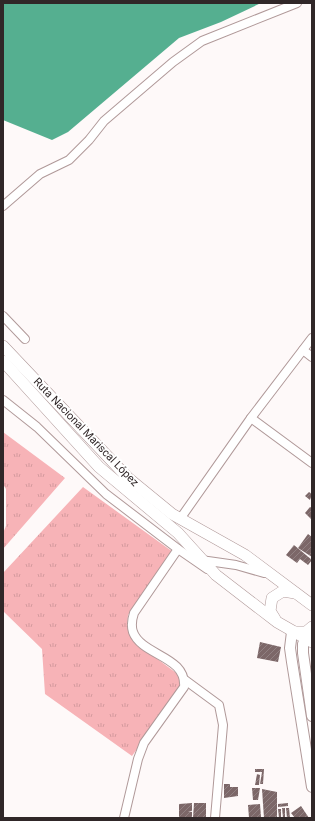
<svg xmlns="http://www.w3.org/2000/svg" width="315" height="821" font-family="Roboto,sans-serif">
<defs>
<pattern id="grass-tufts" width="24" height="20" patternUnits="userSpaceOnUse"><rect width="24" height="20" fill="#f7b3b7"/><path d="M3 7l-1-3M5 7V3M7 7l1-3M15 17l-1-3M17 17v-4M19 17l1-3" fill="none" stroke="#d49a9d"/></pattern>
<pattern id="building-hatch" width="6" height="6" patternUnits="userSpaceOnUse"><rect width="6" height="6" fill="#7c6768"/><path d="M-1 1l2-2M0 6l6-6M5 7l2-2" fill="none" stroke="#918182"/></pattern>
</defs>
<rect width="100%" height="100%" fill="#fef9f9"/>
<g fill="url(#grass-tufts)">
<path d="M 3,432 L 65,478 L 3,549 L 3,533 L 6,526 L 6,489 L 3,484 Z"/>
<path d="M 83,487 L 173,552 L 128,615 L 127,626 L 133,641 L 179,675 L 182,682 L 180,689 L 132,756 L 45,694 L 42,649 L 3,611 L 3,573 Z"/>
</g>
<path fill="#55af90" d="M 3,3 L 261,3 L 221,22 L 179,38 L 68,132 L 52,140 L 3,120 Z"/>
<g fill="url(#building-hatch)">
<path d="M 309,492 L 312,494 L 310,500 L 305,496 Z"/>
<path d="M 310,507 L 312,508 L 312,520 L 305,513 Z"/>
<path d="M 308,534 L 312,537 L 312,557 L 298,548 Z"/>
<path d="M 294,545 L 312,560 L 308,565 L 300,559 L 297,563 L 286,555 Z"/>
<path d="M 260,642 L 281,647 L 278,662 L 257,658 Z"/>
<path d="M 255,769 L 264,769 L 263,784 L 260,784 L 262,772 L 255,772 Z"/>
<path d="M 257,774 L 260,775 L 259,785 L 255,785 Z"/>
<path d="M 224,784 L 230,784 L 230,787 L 238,787 L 238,796 L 224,798 Z"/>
<path d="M 252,788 L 260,788 L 258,800 L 253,800 Z"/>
<path d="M 262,789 L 277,792 L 277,818 L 264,818 Z"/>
<path d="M 192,803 L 192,811 L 188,811 L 192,812 L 192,817 L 179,817 L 179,804 Z"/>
<path d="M 194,803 L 206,803 L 206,818 L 193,818 Z"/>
<path d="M 288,803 L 288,806 L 278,807 L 278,804 Z"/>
<path d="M 260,804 L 261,817 L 249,818 L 248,805 Z"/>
<path d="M 301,806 L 309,818 L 295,818 L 291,813 Z"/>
<path d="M 282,808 L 285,808 L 285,818 L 283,818 Z"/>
<path d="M 286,808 L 289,808 L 290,818 L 287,818 Z"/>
<path d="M 278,809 L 281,809 L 281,818 L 279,818 Z"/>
</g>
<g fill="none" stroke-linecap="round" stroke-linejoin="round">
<defs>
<g id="minor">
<path d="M 3,206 L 40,174 L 69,160 L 89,140 L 104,121 L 173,62 L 202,41 L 297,3"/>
<path d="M 3,316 L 25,339"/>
<path d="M 303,350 L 312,357"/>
<path d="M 3,400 L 37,427 L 106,494 L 178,549 L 207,569"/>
<path d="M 251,418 L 312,463"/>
<path d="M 180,519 L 251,418 L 312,338"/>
<path d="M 201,560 L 236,565 L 264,573"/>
<path d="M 185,680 L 219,705 L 223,725 L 215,818"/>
<path d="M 124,818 L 138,759 L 144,743 L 184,687 C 187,656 142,656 133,632 C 131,626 132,619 134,613 L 178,549"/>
</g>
<g id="major">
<path d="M 292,632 L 290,648 L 292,662 L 312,787"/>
<path d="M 308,632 L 303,644 L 303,653 L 312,716"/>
</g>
<g id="highway">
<path d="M 3,346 L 128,478 L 172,514 L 245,555 L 312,605"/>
<path d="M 3,361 L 99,467 L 178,533 L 216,575 L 277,622 L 312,642"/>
<path d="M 275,619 L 270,611 L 272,598 L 283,591 L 295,593"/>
<path d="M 294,632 L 306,632 L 312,627"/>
</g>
</defs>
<use href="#minor" stroke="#b09999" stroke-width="10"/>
<use href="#major" stroke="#b09999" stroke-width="12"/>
<use href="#highway" stroke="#b09999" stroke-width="12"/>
<use href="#minor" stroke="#fff" stroke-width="8"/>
<use href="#major" stroke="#fff" stroke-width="10"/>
<use href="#highway" stroke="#fff" stroke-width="11"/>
</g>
<g text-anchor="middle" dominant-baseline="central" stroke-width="4" stroke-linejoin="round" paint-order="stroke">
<g font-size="11" fill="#302728" stroke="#fff">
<text transform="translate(86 432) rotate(46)">Ruta Nacional Mariscal López</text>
</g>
</g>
<rect width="315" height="821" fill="none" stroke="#302728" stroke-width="8"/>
</svg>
